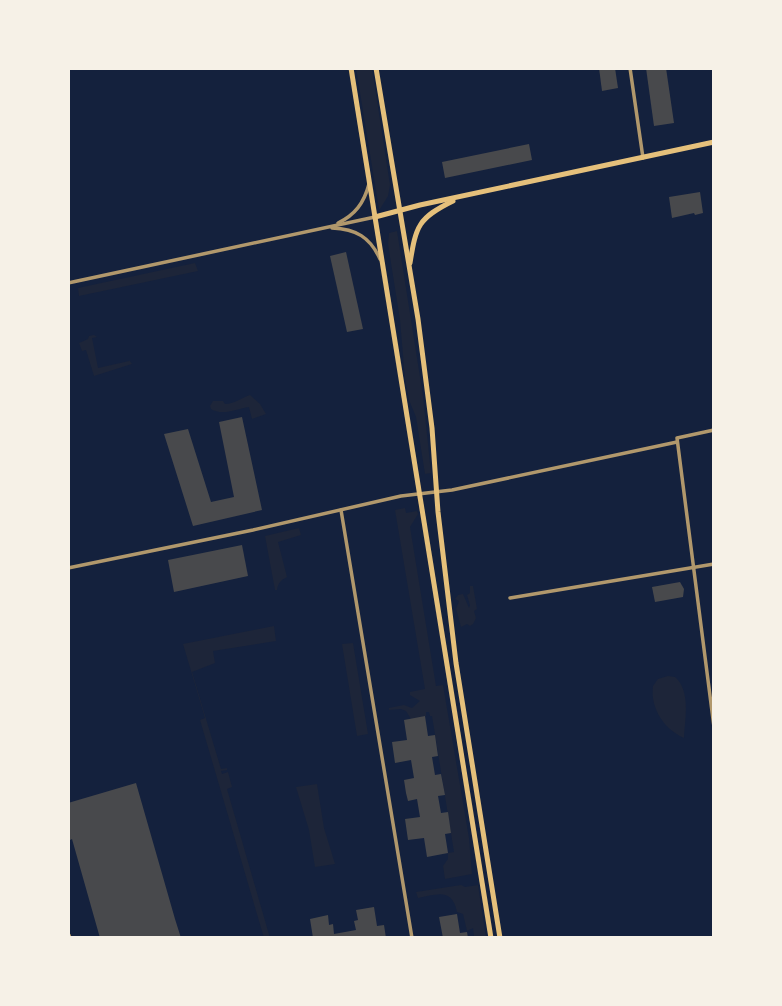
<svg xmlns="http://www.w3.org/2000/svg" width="782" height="1006" font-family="Roboto,sans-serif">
<rect width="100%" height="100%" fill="#14213d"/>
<g fill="#1d2539">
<path d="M 356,68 L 372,68 L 390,185 L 388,196 L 380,209 L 379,209 Z"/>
<path d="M 397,231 L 423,396 L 431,473 L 425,474 L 416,417 L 409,400 L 405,379 L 400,320 L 388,244 L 389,233 Z"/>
<path d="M 195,263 L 198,271 L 79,296 L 78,288 Z"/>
<path d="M 94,335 L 97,337 L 92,338 L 98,368 L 129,361 L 129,360 L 132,364 L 94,376 L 86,350 L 82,351 L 79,343 L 88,339 L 89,336 Z"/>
<path d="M 250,395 L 260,404 L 266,414 L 252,419 L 249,407 C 237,409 222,416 211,409 L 210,406 L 213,401 L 223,401 L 225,404 C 234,404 241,398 250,395 Z"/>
<path d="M 405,508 L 406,513 L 417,511 L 418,514 L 410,527 L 436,686 L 443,685 L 469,838 L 472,874 L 445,879 L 443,866 L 448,859 L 448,853 L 454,852 L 432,716 L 430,716 L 429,712 L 426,712 L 426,716 L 411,719 L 406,711 L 401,709 L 389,710 L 389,708 L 404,705 L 412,708 L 420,701 L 410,695 L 410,692 L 425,689 L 395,510 Z"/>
<path d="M 299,528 L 301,535 L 278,542 L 287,577 C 281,580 278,583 277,590 L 275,590 L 265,536 Z"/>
<path d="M 470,586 L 473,586 L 477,609 L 474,611 L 476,618 L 473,624 L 470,626 L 467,624 L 461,627 L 456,609 L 459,601 L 455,599 L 458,595 L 463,594 L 469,608 L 470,605 L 467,595 L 470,593 Z"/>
<path d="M 274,626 L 276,641 L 213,651 L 215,663 L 192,672 L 221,769 L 227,768 L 227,770 L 221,771 L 222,774 L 228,772 L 232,787 L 227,789 L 270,938 L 264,938 L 200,720 L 205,718 L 183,644 Z"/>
<path d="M 353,643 L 368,734 L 357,736 L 342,644 Z"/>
<path d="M 668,676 L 675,677 C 691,691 685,719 684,738 C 664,729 650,708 653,686 L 658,679 Z"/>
<path d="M 317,784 L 324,828 L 335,864 L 315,867 L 309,830 L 296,787 Z"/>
<path d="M 461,885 L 465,887 L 478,885 L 486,938 L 469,938 L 474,936 L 473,928 L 467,931 L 463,914 L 457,912 C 452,887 436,895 418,898 L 416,892 Z"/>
</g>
<g fill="#48494c">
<path d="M 599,68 L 615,68 L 618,88 L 602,91 Z"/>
<path d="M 646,68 L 666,68 L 674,123 L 654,126 Z"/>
<path d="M 529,144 L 532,160 L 445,178 L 442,162 Z"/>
<path d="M 700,192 L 703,213 L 695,215 L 694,213 L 672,218 L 669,197 Z"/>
<path d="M 346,252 L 363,329 L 347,332 L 330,256 Z"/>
<path d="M 242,417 L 262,510 L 193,526 L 164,434 L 188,429 L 211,502 L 234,497 L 219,422 Z"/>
<path d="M 242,545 L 248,576 L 174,592 L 168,560 Z"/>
<path d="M 680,582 L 684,589 L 683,597 L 655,602 L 652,587 Z"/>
<path d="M 425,716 L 428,736 L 435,735 L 438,756 L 432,757 L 435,775 L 441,774 L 445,795 L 438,796 L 441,813 L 448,812 L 451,833 L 445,834 L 448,853 L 427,857 L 424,838 L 408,840 L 405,819 L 420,817 L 417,799 L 408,801 L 406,793 L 404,780 L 414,778 L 411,760 L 395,763 L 392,742 L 407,740 L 404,720 Z"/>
<path d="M 136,783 L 175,919 L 181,938 L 100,938 L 72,839 L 70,840 L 68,833 L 68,803 Z"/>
<path d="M 374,907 L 377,926 L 384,925 L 386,938 L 313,938 L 310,919 L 328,915 L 329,925 L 333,924 L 334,934 L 356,930 L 354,921 L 358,920 L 356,910 Z"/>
<path d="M 457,914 L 460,933 L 467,932 L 468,938 L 443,938 L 439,917 Z"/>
</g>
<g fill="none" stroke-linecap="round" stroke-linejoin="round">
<g stroke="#b1986c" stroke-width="3.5">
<path d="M 630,68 L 643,158"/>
<path d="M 338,223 C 355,215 364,203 369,184"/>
<path d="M 332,228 C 356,229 370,237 380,259"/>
<path d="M 68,283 L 375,217"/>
<path d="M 714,430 L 677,438 L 714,727"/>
<path d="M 341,510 L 412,938"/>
<path d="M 68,568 L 253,530 L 401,496 L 452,490 L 677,442"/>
<path d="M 510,598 L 714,564"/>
</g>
<path stroke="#e5c07b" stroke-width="5" d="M 68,935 L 69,938"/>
<g stroke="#e5c07b" stroke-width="5">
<path d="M 351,68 L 491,938"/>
<path d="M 376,68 L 418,319 L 432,428 L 438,512 L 456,663 L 500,938"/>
<path d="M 375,217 L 420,205 L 714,142"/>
<path d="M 410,263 C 416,226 418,218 453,201"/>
</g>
</g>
<rect width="782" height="1006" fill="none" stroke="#f6f1e7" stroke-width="140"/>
</svg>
